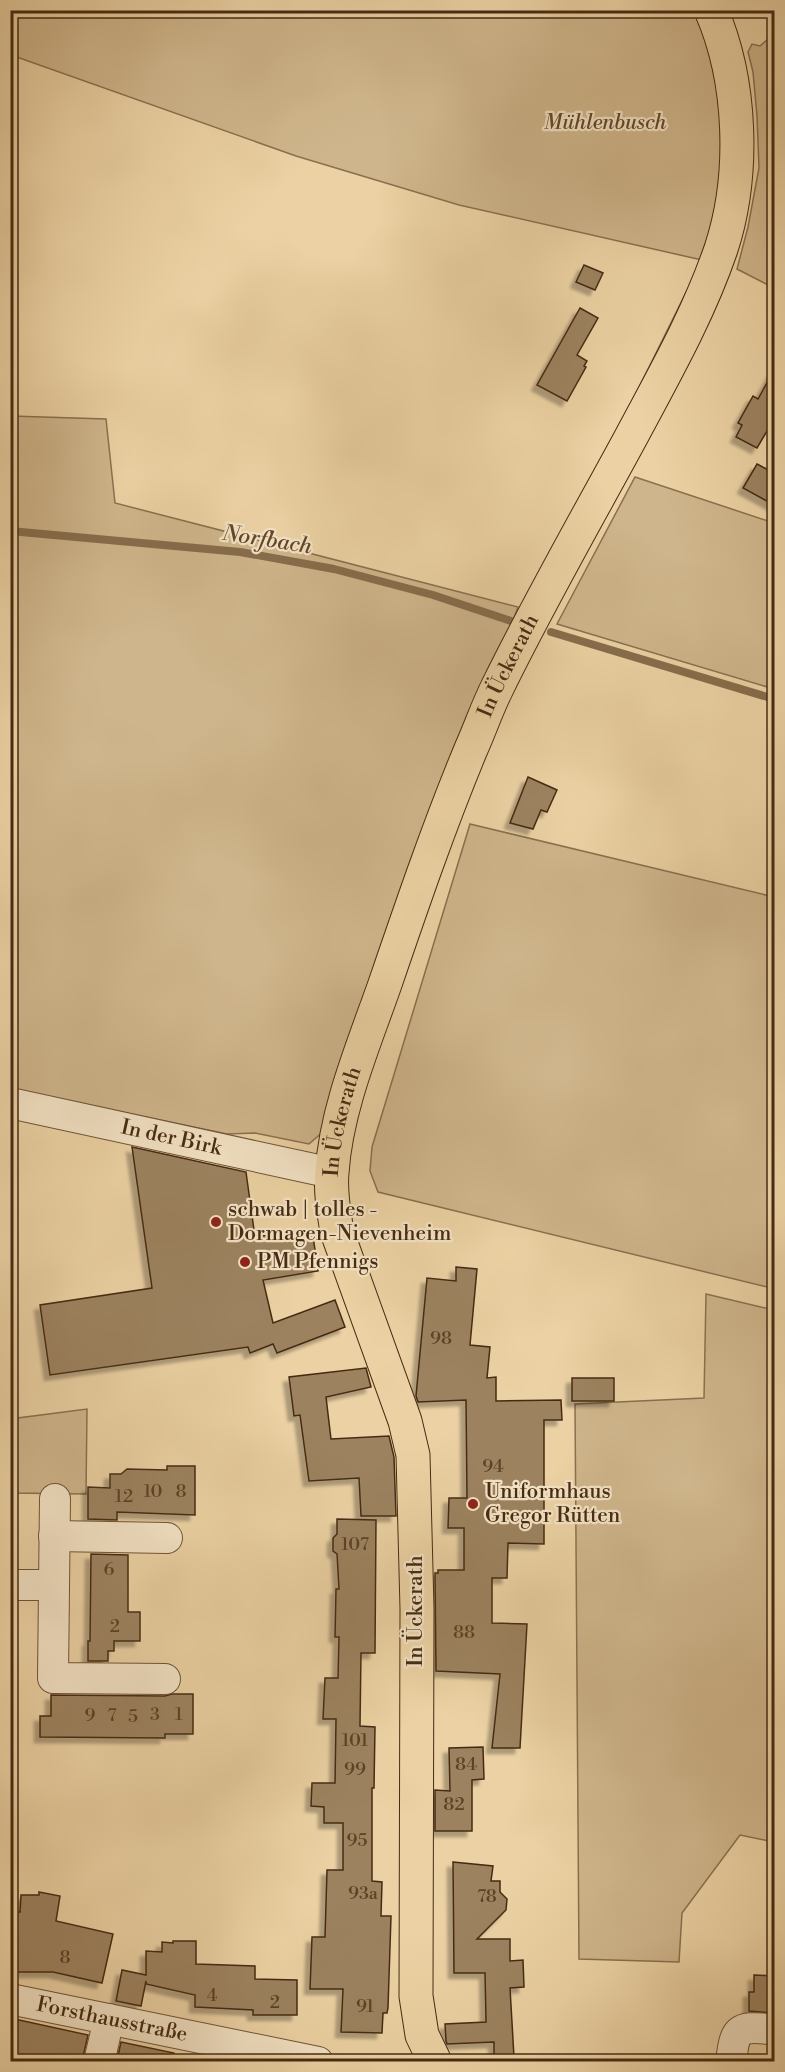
<svg xmlns="http://www.w3.org/2000/svg" width="785" height="2072" font-family="'Libre Bodoni',serif">
<defs>
<filter id="shadow"><feDropShadow dx="-5.5" dy="5.5" stdDeviation="1.5" flood-color="#0004"/></filter>
</defs>
<rect width="100%" height="100%" fill="#ebd1a3"/>
<filter id="stains"><feTurbulence type="fractalNoise" baseFrequency=".00333" numOctaves="4"/><feColorMatrix values="0 0 0 0 .2 0 0 0 0 .09 0 0 0 0 .02 0 0 0 .5 -.17"/></filter>
<radialGradient id="worn" r=".72"><stop offset=".6" stop-color="#630" stop-opacity="0"/><stop offset="1" stop-color="#630" stop-opacity=".3"/></radialGradient>
<g fill="#cfb58b" stroke="#8a704f" stroke-width="1.5">
<path d="M 11,11 L 697,11 L 720,88 L 721,180 L 707,257 L 603,460 L 702,260 L 459,205 L 296,156 L 11,55 Z"/>
<path d="M 768,11 L 774,11 L 774,288 L 737,269 L 748,227 L 759,168 L 757,116 L 753,72 L 748,52 L 752,44 L 760,46 L 774,34 Z"/>
<path d="M 11,416 L 106,419 L 115,503 L 518,607 L 325,1130 L 309,1144 L 255,1133 L 227,1134 L 11,1089 Z"/>
<path d="M 635,477 L 774,523 L 774,689 L 557,624 Z"/>
<path d="M 470,824 L 774,897 L 774,1273 L 767,1287 L 378,1192 L 370,1171 L 372,1147 Z"/>
<path d="M 706,1294 L 774,1310 L 774,1842 L 740,1835 L 682,1913 L 679,1962 L 579,1959 L 575,1404 L 704,1398 Z"/>
<path d="M 87,1409 L 86,1494 L 11,1493 L 10,1419 Z"/>
</g>
<g fill="none" stroke-linecap="round" stroke-linejoin="round">
<g stroke="#876d4c" stroke-width="8">
<path d="M 10,531 L 240,552 L 334,569 L 433,595 L 511,621"/>
<path d="M 551,632 L 774,699"/>
</g>
</g>
<g fill="#9c825e" stroke="#462c13" stroke-width="1.5" filter="url(#shadow)">
<path d="M 584,265 L 603,273 L 595,290 L 576,282 Z"/>
<path d="M 580,308 L 598,318 L 577,355 L 587,361 L 584,366 L 586,367 L 567,401 L 537,385 Z"/>
<path d="M 774,370 L 774,419 L 757,448 L 736,437 L 742,425 L 738,423 L 753,396 L 758,399 Z"/>
<path d="M 757,464 L 774,473 L 774,505 L 743,488 Z"/>
<path d="M 528,777 L 557,790 L 547,812 L 541,810 L 533,829 L 510,823 Z"/>
<path d="M 132,1147 L 246,1172 L 255,1237 L 312,1229 L 318,1271 L 263,1280 L 273,1323 L 335,1300 L 345,1327 L 277,1353 L 273,1344 L 250,1353 L 248,1347 L 50,1375 L 40,1305 L 152,1288 Z"/>
<path d="M 456,1267 L 477,1269 L 470,1345 L 490,1347 L 487,1378 L 496,1377 L 496,1401 L 561,1400 L 562,1420 L 544,1420 L 544,1544 L 508,1543 L 507,1578 L 492,1578 L 492,1623 L 527,1624 L 520,1748 L 492,1748 L 500,1674 L 436,1671 L 435,1573 L 438,1573 L 438,1570 L 464,1570 L 464,1528 L 448,1528 L 449,1498 L 467,1498 L 466,1400 L 418,1402 L 416,1396 L 427,1278 L 456,1281 Z"/>
<path d="M 366,1368 L 371,1387 L 326,1397 L 331,1439 L 389,1436 L 394,1457 L 396,1516 L 361,1516 L 359,1478 L 309,1481 L 300,1415 L 294,1416 L 289,1377 Z"/>
<rect x="572" y="1378" width="42" height="23"/>
<path d="M 167,1466 L 195,1466 L 195,1515 L 117,1512 L 117,1520 L 88,1519 L 88,1487 L 110,1488 L 110,1474 L 121,1474 L 127,1469 L 167,1470 Z"/>
<path d="M 337,1519 L 376,1520 L 375,1653 L 361,1653 L 360,1726 L 375,1727 L 374,1788 L 372,1788 L 372,1881 L 382,1882 L 381,1916 L 391,1916 L 388,2008 L 387,2013 L 383,2013 L 382,2033 L 341,2032 L 343,1989 L 310,1989 L 312,1937 L 325,1937 L 327,1870 L 343,1870 L 343,1823 L 324,1823 L 324,1807 L 311,1806 L 312,1783 L 335,1783 L 336,1719 L 323,1719 L 325,1678 L 338,1678 L 339,1637 L 335,1637 L 336,1589 L 339,1589 L 337,1554 L 333,1551 L 333,1538 L 337,1534 Z"/>
<path d="M 91,1554 L 128,1555 L 128,1612 L 140,1612 L 140,1641 L 114,1641 L 114,1651 L 108,1651 L 108,1661 L 88,1661 L 88,1641 L 90,1641 Z"/>
<path d="M 172,1694 L 193,1694 L 193,1734 L 165,1734 L 165,1738 L 40,1737 L 40,1716 L 51,1716 L 51,1695 L 165,1696 Z"/>
<path d="M 483,1747 L 484,1779 L 472,1780 L 472,1831 L 435,1831 L 435,1790 L 450,1791 L 449,1748 Z"/>
<path d="M 453,1862 L 493,1866 L 491,1881 L 500,1881 L 500,1892 L 507,1899 L 506,1910 L 477,1939 L 510,1939 L 510,1961 L 523,1960 L 524,1987 L 510,1988 L 514,2057 L 494,2058 L 494,2042 L 447,2044 L 446,2041 L 445,2024 L 486,2022 L 485,1973 L 454,1973 Z"/>
<path d="M 39,1892 L 60,1896 L 56,1921 L 113,1934 L 102,1983 L 53,1972 L 10,1972 L 10,1912 L 20,1912 L 21,1895 L 39,1895 Z"/>
<path d="M 173,1941 L 196,1941 L 196,1964 L 255,1966 L 255,1979 L 297,1980 L 297,2015 L 253,2015 L 253,2010 L 195,2007 L 195,1995 L 146,1984 L 146,1981 L 141,2006 L 116,2001 L 122,1970 L 146,1975 L 146,1951 L 162,1952 L 162,1942 L 173,1943 Z"/>
<path d="M 754,1975 L 774,1976 L 774,2013 L 749,2011 L 749,1992 L 754,1992 Z"/>
<path d="M 10,2018 L 88,2035 L 82,2061 L 10,2061 Z"/>
<path d="M 121,2042 L 174,2053 L 173,2061 L 117,2061 Z"/>
</g>
<g fill="none" stroke-linecap="round" stroke-linejoin="round">
<defs>
<g id="minor">
<path id="s1" d="M 10,1103 L 332,1173"/>
<path d="M 55,1499 L 53,1678 L 165,1679"/>
<path d="M 54,1536 L 167,1538"/>
<path d="M 10,1585 L 54,1585"/>
<path id="s2" d="M 10,1999 L 318,2062"/>
<path d="M 99,2062 L 109,2019"/>
<path d="M 731,2062 C 735,2029 737,2026 769,2029"/>
</g>
<g id="major">
<path id="s3" d="M 435,2062 L 422,2035 L 416,1996 L 417,1609 L 413,1455 L 405,1421 L 337,1232 C 334,1212 330,1193 332,1173 C 336,1109 364,1044 385,984 C 412,905 439,826 471,749 C 480,729 487,708 497,688 C 538,604 585,522 630,439 C 663,377 698,316 721,249 C 745,176 742,81 711,10"/>
</g>
</defs>
<use href="#minor" stroke="#6f5537" stroke-width="32"/>
<use href="#major" stroke="#462c13" stroke-width="35"/>
<use href="#minor" stroke="#f2e1c3" stroke-width="30"/>
<use href="#major" stroke="#ebd1a3" stroke-width="33"/>
</g>
<g fill="#8f2418" stroke="#f2e1c3" stroke-width="2">
<circle cx="216" cy="1222" r="6"/>
<circle cx="245" cy="1262" r="6"/>
<circle cx="473" cy="1504" r="6"/>
</g>
<g text-anchor="middle" dominant-baseline="central" stroke-width="4.5" stroke-linejoin="round" paint-order="stroke">
<g font-size="18" fill="#5c4226">
<text x="441" y="1338">98</text>
<text x="493" y="1466">94</text>
<text x="153" y="1491">10</text>
<text x="181" y="1491">8</text>
<text x="124" y="1496">12</text>
<text x="355" y="1544">107</text>
<text x="109" y="1569">6</text>
<text x="115" y="1626">2</text>
<text x="464" y="1632">88</text>
<text x="155" y="1714">3</text>
<text x="179" y="1714">1</text>
<text x="90" y="1715">9</text>
<text x="112" y="1715">7</text>
<text x="133" y="1716">5</text>
<text x="355" y="1740">101</text>
<text x="466" y="1764">84</text>
<text x="355" y="1769">99</text>
<text x="454" y="1804">82</text>
<text x="357" y="1840">95</text>
<text x="363" y="1893">93a</text>
<text x="487" y="1896">78</text>
<text x="65" y="1957">8</text>
<text x="212" y="1995">4</text>
<text x="275" y="2002">2</text>
<text x="365" y="2006">91</text>
</g>
<g font-size="21" font-style="italic" fill="#61472b" stroke="#f2e1c3">
<text x="605" y="123">Mühlenbusch</text>
</g>
<g font-size="21" fill="#462c13" stroke="#f2e1c3">
<text stroke="none"><textPath href="#s3" startOffset="1444">In Ückerath</textPath></text>
<text stroke="none"><textPath href="#s3" startOffset="958">In Ückerath</textPath></text>
<text stroke="none"><textPath href="#s1" startOffset="165">In der Birk</textPath></text>
<text transform="translate(416 1611) rotate(-90)">In Ückerath</text>
<text stroke="none"><textPath href="#s2" startOffset="104">Forsthausstraße</textPath></text>
</g>
<g font-size="21" fill="#462c13" stroke="#f2e1c3" text-anchor="start">
<text x="228" y="1210">schwab | tolles -<tspan x="228" dy="24">Dormagen-Nievenheim</tspan></text>
<text x="257" y="1262">PM Pfennigs</text>
<text x="485" y="1492">Uniformhaus<tspan x="485" dy="24">Gregor Rütten</tspan></text>
</g>
<g font-size="22" font-style="italic" fill="#61472b" stroke="#f2e1c3">
<text transform="translate(267 540) rotate(9)">Norfbach</text>
</g>
</g>
<rect width="785" height="2072" fill="none" stroke="#ebd1a3" stroke-width="36"/>
<rect x="12" y="12" width="761" height="2048" fill="none" stroke="#462c13" stroke-width="3"/>
<rect x="18" y="18" width="749" height="2036" fill="none" stroke="#462c13" stroke-width="1.5"/>
<rect width="100%" height="100%" filter="url(#stains)"/>
<rect width="100%" height="100%" fill="url(#worn)"/>
</svg>
